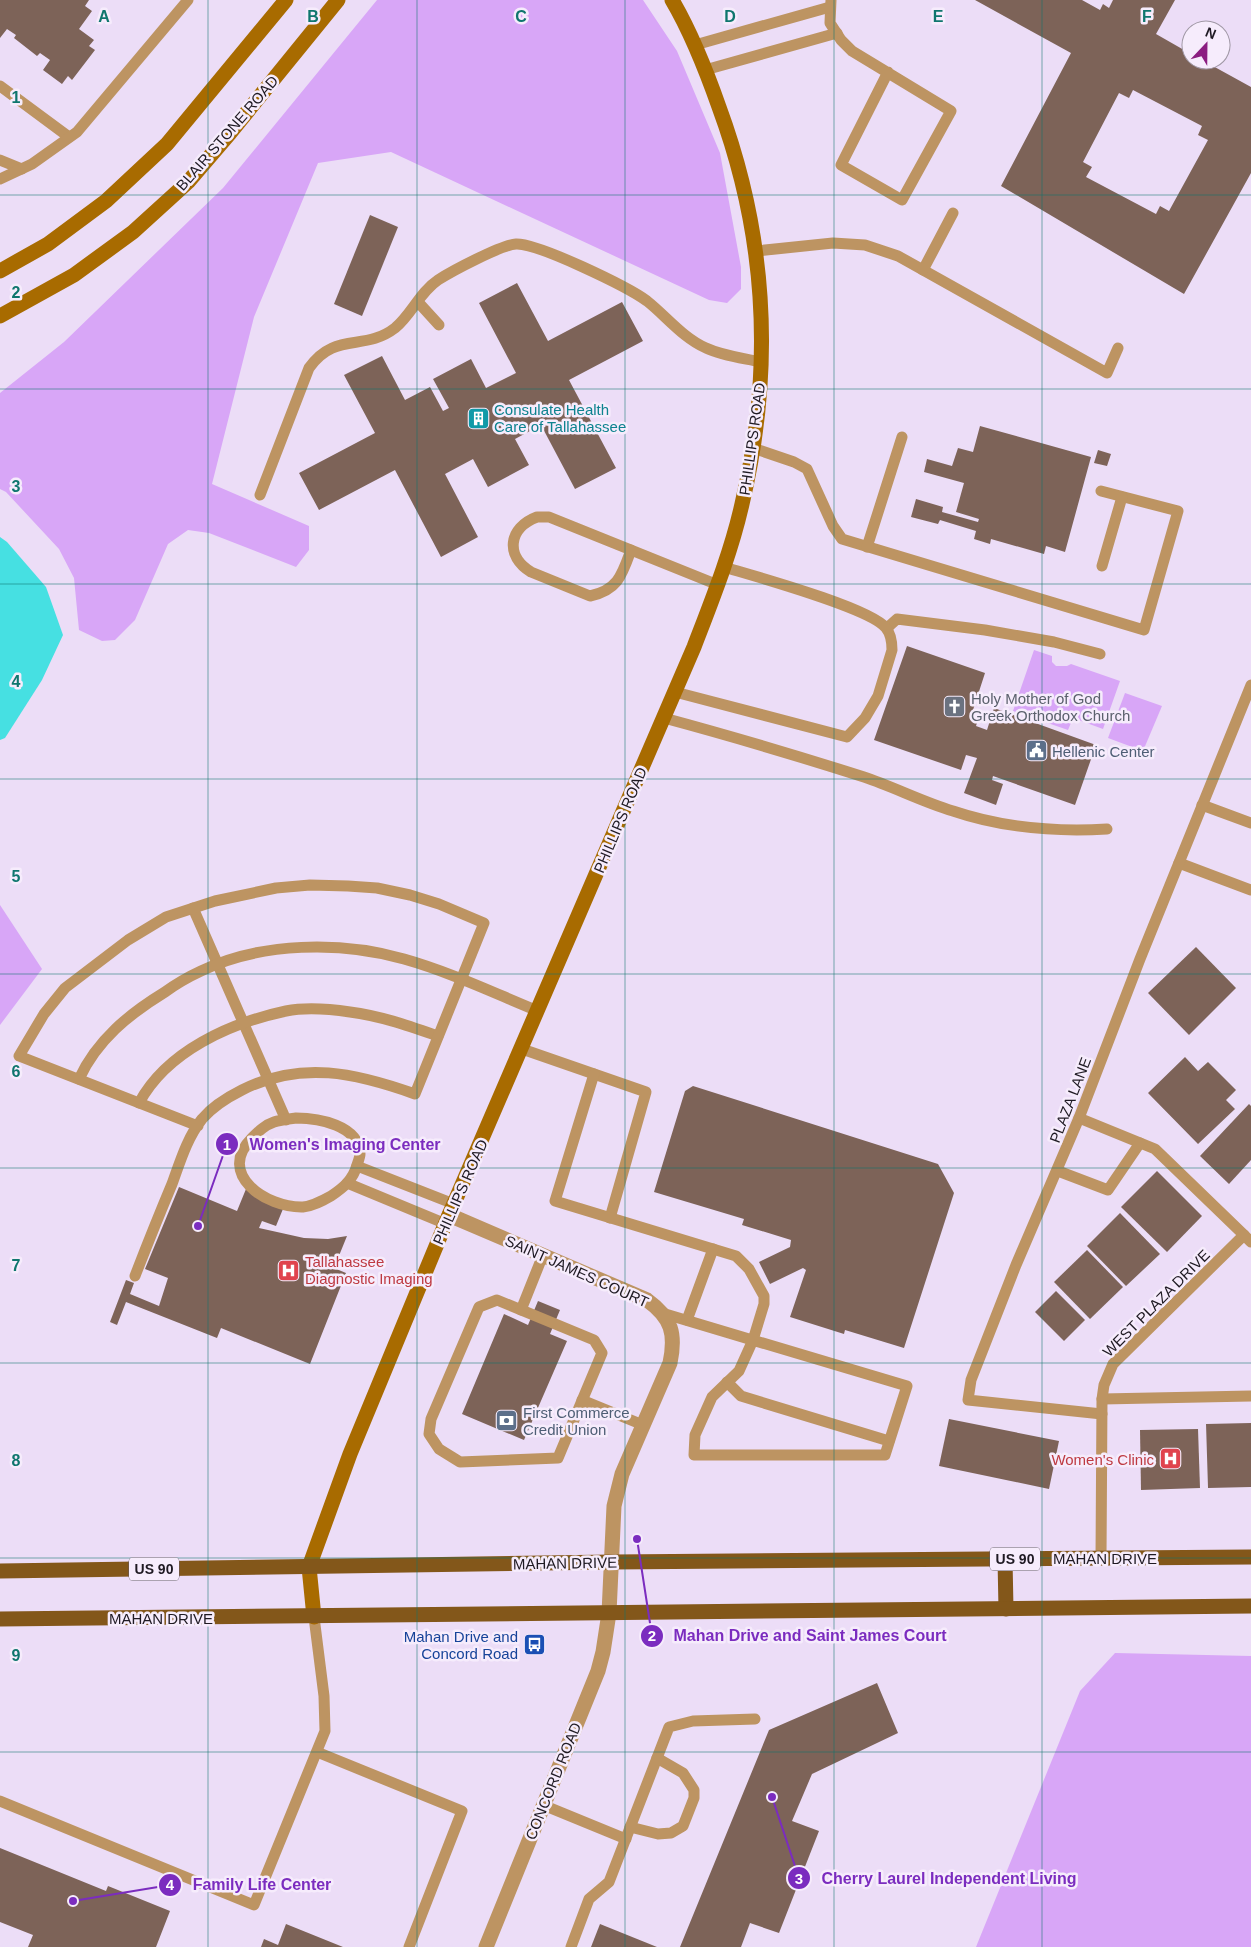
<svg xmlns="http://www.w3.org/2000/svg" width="1251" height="1947" font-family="Arial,sans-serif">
<rect width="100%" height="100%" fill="#ecddf7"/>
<g fill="#d8a6f7">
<path d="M 377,0 L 643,0 L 677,51 L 720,153 L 741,267 L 741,289 L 727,303 L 709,300 L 391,152 L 318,163 L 254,317 L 212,484 L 309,526 L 309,550 L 296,567 L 209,533 L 188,530 L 168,544 L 135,620 L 115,640 L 102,641 L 79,630 L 74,578 L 59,549 L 6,492 L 0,489 L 0,393 L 64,342 L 223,188 Z"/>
<path d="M 1034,650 L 1052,656 L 1052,662 L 1056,666 L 1067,666 L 1071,664 L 1120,681 L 1103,729 L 1073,718 L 1068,730 L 1013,711 Z"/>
<path d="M 1125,693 L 1162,706 L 1143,751 L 1108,738 Z"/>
<path d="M 0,905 L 42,969 L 0,1025 Z"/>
<path d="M 1115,1653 L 1251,1656 L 1251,1947 L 976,1947 L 1080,1691 Z"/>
</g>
<path fill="#46e0e2" d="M 0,537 L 7,542 L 46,587 L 63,635 L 42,680 L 5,738 L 0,740 Z"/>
<g fill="#7d6358" fill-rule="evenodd">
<path d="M 0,0 L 89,0 L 85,6 L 92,11 L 79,29 L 94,40 L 89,46 L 95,50 L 72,80 L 68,76 L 62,84 L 43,70 L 50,60 L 40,53 L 37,56 L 14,38 L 16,35 L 7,29 L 0,38 Z"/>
<path d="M 975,0 L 1082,0 L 1100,10 L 1103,4 L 1109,8 L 1113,0 L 1175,0 L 1156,34 L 1191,54 L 1191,60 L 1202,60 L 1251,87 L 1251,173 L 1184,294 L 1001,186 L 1071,53 ZM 1133,90 L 1202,126 L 1198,135 L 1208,140 L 1169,211 L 1160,206 L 1156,214 L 1086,177 L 1092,167 L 1083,162 L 1119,93 L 1129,98 Z"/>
<path d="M 370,215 L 398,227 L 362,316 L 334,304 Z"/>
<path d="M 517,283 L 548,341 L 622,302 L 643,341 L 569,380 L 616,468 L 575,489 L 541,425 L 515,439 L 529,465 L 488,487 L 473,459 L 445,474 L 478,537 L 441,557 L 395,470 L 319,510 L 299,473 L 375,433 L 344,375 L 382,356 L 405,400 L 430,387 L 443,411 L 449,408 L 433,379 L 471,359 L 486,388 L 516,373 L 479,303 Z"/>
<path d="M 980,426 L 1091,457 L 1065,552 L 1046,546 L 1044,554 L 991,539 L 990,544 L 974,539 L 976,531 L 940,520 L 938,524 L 911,517 L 916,499 L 943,507 L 942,512 L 978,522 L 979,519 L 956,512 L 964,483 L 924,472 L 927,459 L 952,466 L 958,448 L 973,452 Z"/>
<path d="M 1098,450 L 1111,454 L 1107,466 L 1094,463 Z"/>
<path d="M 907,646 L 985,673 L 973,710 L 980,713 L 976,726 L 987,730 L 994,708 L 1096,745 L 1075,805 L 993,776 L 992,780 L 1003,784 L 996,805 L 964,793 L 977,758 L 966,755 L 961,770 L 874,740 Z"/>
<path d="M 1196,947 L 1236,988 L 1189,1035 L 1148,993 Z"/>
<path d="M 1185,1057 L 1198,1071 L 1208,1062 L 1236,1090 L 1226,1100 L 1235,1109 L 1198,1144 L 1148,1093 Z"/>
<path d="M 693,1086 L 938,1164 L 954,1193 L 904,1348 L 845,1330 L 844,1334 L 790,1317 L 806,1270 L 803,1268 L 770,1284 L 759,1262 L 790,1247 L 791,1240 L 742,1225 L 744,1219 L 654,1192 L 685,1091 Z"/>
<path d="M 1249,1104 L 1251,1106 L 1251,1160 L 1229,1184 L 1200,1156 Z"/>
<path d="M 1157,1171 L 1202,1216 L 1167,1252 L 1121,1207 Z"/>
<path d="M 179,1187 L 237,1211 L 246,1189 L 285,1204 L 276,1226 L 262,1221 L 259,1228 L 304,1238 L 328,1239 L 347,1236 L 334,1268 L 346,1273 L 310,1364 L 221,1328 L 217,1338 L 126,1302 L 117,1325 L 110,1322 L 126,1280 L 134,1283 L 130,1294 L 159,1306 L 168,1278 L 145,1269 Z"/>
<path d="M 1120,1213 L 1160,1254 L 1126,1286 L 1087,1246 Z"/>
<path d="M 1087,1250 L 1123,1287 L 1090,1319 L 1054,1282 Z"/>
<path d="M 1056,1291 L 1085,1320 L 1064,1341 L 1035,1312 Z"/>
<path d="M 538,1301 L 560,1310 L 550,1334 L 567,1341 L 524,1440 L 462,1414 L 504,1314 L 528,1325 Z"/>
<path d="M 949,1419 L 1059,1441 L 1049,1489 L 939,1466 Z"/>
<path d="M 1251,1423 L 1251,1487 L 1208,1488 L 1206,1424 Z"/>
<path d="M 1198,1429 L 1200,1488 L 1141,1490 L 1140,1430 Z"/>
<path d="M 877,1683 L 898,1733 L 812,1774 L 792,1821 L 819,1831 L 779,1933 L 750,1923 L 741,1947 L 680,1947 L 769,1730 Z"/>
<path d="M 0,1848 L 106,1891 L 108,1886 L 170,1911 L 156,1947 L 28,1947 L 33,1935 L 0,1922 Z"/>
<path d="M 286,1924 L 343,1947 L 261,1947 L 264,1939 L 278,1945 Z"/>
<path d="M 600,1924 L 657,1947 L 591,1947 Z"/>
</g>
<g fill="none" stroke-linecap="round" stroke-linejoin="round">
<g stroke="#bd9462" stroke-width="11">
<path d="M 831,0 L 830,23 L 841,40 L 852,51 L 951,111 L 902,200 L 841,165 L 888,72"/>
<path d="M 695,45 L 830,7"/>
<path d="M 705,70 L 837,33"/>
<path d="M 0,86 L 69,137"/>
<path d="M 0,160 L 22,169"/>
<path d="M 0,179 L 32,164 L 77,132 L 188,0"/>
<path d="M 756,251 L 833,243 L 865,245 L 898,256 L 1107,373 L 1118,348"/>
<path d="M 923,270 L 953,213"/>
<path d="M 418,302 L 439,325"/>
<path d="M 753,448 L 794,462 L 807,469 L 833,526 L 842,539 L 1144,630 L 1178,511 L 1101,491"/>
<path d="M 260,495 L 309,368 C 335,331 364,352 395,328 C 411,315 420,292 438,280 C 452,271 501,245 516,244 C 538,243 628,287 647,301 C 666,316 683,338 706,348 C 723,356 743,358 761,362"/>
<path d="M 537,517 L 549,517 L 631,550 C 622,575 618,590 590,596 L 531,572 C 505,556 508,528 537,517 Z"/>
<path d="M 867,547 L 902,437"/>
<path d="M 631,550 L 718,585"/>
<path d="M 1102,566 L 1122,497"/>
<path d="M 887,628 L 897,619 L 985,630 L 1054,642 L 1100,654"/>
<path d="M 675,692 L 847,737 L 865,718 L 878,696 L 892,650 C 892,642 891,634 886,628 C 871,608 754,576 724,567"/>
<path d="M 664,718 C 731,736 798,756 864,777 C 894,787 923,802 953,811 C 1003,828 1055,832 1107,829"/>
<path d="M 1202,805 L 1251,823"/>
<path d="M 1179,863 L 1251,890"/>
<path d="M 193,908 L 286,1120"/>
<path d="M 522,1049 L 646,1092 L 610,1218"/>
<path d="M 594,1074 L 555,1201 L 736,1256 L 749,1269 L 764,1296 L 764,1304 L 753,1340 L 739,1371 L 712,1397 L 695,1435 L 694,1455 L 885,1455 L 907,1386 L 662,1313"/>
<path d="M 79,1079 C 97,1040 129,1014 165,992 C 176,984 188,977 201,971 C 261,942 341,941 404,959 C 450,972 494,993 538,1011"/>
<path d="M 139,1103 C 167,1051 230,1023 286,1011 C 306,1007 330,1009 350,1012 C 381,1016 409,1026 438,1036"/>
<path d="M 296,1118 C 318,1118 359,1125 360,1154 C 360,1157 358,1162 357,1165 C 353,1180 343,1188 331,1196 C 322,1201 313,1206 303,1207 C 266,1208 216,1174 252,1138 C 259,1131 265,1125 274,1122 C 280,1120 289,1119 296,1118 Z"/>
<path d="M 1079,1118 L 1155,1149 L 1244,1235"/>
<path d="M 357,1166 L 454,1204"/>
<path d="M 1058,1171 L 1108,1190 L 1140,1143"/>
<path d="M 347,1183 L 446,1224"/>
<path d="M 135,1276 C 147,1245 159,1215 172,1184 C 180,1162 187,1138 202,1119 C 213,1106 228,1097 242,1090 C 301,1060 356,1073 415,1094 L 484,923 L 439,904 L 410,895 L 377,888 L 348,886 L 310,885 L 276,888 L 215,901 L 166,917 L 128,940 L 65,988 L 44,1014 L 19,1056 L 198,1126"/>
<path d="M 497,1300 L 594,1340 L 602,1353 L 558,1458 L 460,1462 L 439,1449 L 429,1434 L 431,1419 L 479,1307 Z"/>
<path d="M 521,1310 L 543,1255"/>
<path d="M 687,1320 L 713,1249"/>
<path d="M 727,1382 L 741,1396 L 889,1441"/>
<path d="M 1102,1399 L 1251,1396"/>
<path d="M 582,1400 L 643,1425"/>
<path d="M 1102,1414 L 968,1400 L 971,1380 L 1016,1265 L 1079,1118 L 1140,959 L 1251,685"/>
<path d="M 1101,1558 L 1102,1399 L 1104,1385 L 1113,1364 L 1244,1235 L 1251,1242"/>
<path d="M 317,1752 L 462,1811 L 409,1947"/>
<path d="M 0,1801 L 254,1905 L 325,1731 L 324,1696 L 314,1617"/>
<path d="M 543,1805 L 626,1839"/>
<path d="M 630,1827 L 658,1834 L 671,1833 L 683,1826 L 694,1798 L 694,1790 L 683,1773 L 657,1758"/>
<path d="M 571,1947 L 589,1899 L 609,1882 L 669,1727 L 693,1721 L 755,1719"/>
</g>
<path stroke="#bd9462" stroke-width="15" d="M 449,1215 L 647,1300 C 672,1318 676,1334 670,1363 L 622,1474 L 614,1506 L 609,1613 L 603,1652 L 598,1671 L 486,1947"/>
<g stroke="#a86b00" stroke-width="15">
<path d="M 0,271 L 48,244 L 106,201 L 167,144 L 286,0"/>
<path d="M 0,316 L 74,275 L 133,232 L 188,182 L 230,133 L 338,0"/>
<path d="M 314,1617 L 309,1567 L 350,1454 L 449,1215 L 694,647 C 712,600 731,553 742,504 C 774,369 767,237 719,107 C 706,70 692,34 672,0"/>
</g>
<g stroke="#83571a" stroke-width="15">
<path d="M 1005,1559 L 1006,1609"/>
<path d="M 0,1571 L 612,1562 L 1251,1557"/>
<path d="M 0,1619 L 1251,1606"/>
</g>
</g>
<path fill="none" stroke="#0f766e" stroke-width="1" stroke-opacity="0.55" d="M 208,0 L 208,1947M 417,0 L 417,1947M 625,0 L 625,1947M 834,0 L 834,1947M 1042,0 L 1042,1947M 0,195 L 1251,195M 0,389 L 1251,389M 0,584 L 1251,584M 0,779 L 1251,779M 0,974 L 1251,974M 0,1168 L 1251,1168M 0,1363 L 1251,1363M 0,1558 L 1251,1558M 0,1752 L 1251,1752"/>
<defs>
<symbol id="building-square" viewBox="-11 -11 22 22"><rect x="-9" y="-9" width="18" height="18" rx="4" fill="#0f9aa8" stroke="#f6ecfc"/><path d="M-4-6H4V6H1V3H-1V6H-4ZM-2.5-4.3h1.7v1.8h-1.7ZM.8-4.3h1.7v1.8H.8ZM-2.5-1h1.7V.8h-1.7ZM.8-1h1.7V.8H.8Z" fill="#fff"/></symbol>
<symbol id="church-square" viewBox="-11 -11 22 22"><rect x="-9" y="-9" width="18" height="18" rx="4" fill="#6b7280" stroke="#f6ecfc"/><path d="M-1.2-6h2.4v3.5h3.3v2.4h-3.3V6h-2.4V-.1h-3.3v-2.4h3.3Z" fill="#fff"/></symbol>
<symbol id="civic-square" viewBox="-11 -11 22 22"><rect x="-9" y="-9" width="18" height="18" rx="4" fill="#5c6f8a" stroke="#f6ecfc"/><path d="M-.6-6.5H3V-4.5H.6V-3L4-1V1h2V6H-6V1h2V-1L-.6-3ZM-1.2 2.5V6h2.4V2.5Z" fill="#fff"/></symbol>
<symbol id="hospital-square" viewBox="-11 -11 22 22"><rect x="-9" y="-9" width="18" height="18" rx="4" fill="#e0444e" stroke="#f6ecfc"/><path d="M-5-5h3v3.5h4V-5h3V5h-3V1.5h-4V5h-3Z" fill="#fff"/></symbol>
<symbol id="bank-square" viewBox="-11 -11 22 22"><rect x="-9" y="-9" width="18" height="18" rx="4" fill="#5c6f8a" stroke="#f6ecfc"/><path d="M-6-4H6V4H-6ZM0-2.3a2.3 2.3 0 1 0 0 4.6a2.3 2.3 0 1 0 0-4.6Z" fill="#fff"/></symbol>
<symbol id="bus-square" viewBox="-11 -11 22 22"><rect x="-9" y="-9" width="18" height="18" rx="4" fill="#1a4fb4" stroke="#f6ecfc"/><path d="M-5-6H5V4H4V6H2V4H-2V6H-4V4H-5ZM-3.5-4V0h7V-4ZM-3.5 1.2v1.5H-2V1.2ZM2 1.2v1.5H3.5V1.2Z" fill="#fff"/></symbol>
</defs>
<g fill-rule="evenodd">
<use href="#building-square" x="466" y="406" width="25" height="25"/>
<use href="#church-square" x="942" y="694" width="25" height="25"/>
<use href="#civic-square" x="1024" y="738" width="25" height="25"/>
<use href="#hospital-square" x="276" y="1258" width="25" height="25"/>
<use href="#bank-square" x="494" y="1408" width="25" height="25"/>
<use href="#hospital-square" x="1158" y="1446" width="25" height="25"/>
<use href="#bus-square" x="522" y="1632" width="25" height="25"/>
</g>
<g text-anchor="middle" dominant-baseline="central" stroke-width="5" stroke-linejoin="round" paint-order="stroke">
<g fill="#f6ecfc" stroke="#605964" stroke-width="1">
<rect x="990" y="1547.5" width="50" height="23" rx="4"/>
<rect x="129" y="1557.5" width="50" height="23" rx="4"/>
</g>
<g font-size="14" font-weight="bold" fill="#1f1a23">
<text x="1015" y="1559">US 90</text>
<text x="154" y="1569">US 90</text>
</g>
<g font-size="15" fill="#1f1a23" stroke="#f6ecfc">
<text transform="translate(227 133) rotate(-49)">BLAIR STONE ROAD</text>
<text transform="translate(752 439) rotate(-82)">PHILLIPS ROAD</text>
<text transform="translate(620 820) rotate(-67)">PHILLIPS ROAD</text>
<text transform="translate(1070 1100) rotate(-69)">PLAZA LANE</text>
<text transform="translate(460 1192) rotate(-66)">PHILLIPS ROAD</text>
<text transform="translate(577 1271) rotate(24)">SAINT JAMES COURT</text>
<text transform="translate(1156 1303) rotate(-45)">WEST PLAZA DRIVE</text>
<text x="1105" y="1558">MAHAN DRIVE</text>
<text transform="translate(565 1563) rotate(-1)">MAHAN DRIVE</text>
<text x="161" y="1618">MAHAN DRIVE</text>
<text transform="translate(553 1781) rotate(-68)">CONCORD ROAD</text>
</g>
<g font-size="15" fill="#0d838f" stroke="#f6ecfc" text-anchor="start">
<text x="494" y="409">Consulate Health<tspan x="494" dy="17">Care of Tallahassee</tspan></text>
</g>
<g font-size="15" fill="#5b616d" stroke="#f6ecfc" text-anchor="start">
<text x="971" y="698">Holy Mother of God<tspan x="971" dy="17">Greek Orthodox Church</tspan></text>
</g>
<g font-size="15" fill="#4e5e75" stroke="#f6ecfc" text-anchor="start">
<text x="1052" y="751">Hellenic Center</text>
<text x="523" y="1412">First Commerce<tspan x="523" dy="17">Credit Union</tspan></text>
</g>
<g font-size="15" fill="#be3a42" stroke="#f6ecfc" text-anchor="start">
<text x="305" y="1261">Tallahassee<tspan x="305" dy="17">Diagnostic Imaging</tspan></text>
<text x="1154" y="1459" text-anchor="end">Women's Clinic</text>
</g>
<g font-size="15" fill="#164399" stroke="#f6ecfc" text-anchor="end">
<text x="518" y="1636">Mahan Drive and<tspan x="518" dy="17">Concord Road</tspan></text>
</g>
</g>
<g font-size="16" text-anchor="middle" font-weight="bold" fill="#0f766e" stroke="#f6ecfc" stroke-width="5" stroke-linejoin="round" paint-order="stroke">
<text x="104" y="22">A</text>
<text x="313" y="22">B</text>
<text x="521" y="22">C</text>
<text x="730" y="22">D</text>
<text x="938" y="22">E</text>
<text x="1147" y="22">F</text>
<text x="16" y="103">1</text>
<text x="16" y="298">2</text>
<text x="16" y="492">3</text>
<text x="16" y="687">4</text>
<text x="16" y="882">5</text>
<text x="16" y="1077">6</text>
<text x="16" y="1271">7</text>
<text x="16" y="1466">8</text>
<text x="16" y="1661">9</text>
</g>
<path fill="none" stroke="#7b2cbf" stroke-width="2" d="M198 1226L227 1144M637 1539L652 1636M772 1797L799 1878M73 1901L170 1885"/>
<g fill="#7b2cbf" stroke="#f6ecfc" stroke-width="2">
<circle cx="198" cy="1226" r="5"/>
<circle cx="637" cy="1539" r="5"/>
<circle cx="772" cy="1797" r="5"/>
<circle cx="73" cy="1901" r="5"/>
<circle cx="227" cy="1144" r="12"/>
<circle cx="652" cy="1636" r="12"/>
<circle cx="799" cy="1878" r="12"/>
<circle cx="170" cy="1885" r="12"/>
</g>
<g font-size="15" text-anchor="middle" font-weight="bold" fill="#fff">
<text x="227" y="1150">1</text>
<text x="652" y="1641">2</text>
<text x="799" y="1884">3</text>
<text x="170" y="1890">4</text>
</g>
<g font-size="16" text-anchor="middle" font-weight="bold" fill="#7b2cbf" stroke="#f6ecfc" stroke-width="5" stroke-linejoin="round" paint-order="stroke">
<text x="345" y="1150">Women's Imaging Center</text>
<text x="810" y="1641">Mahan Drive and Saint James Court</text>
<text x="949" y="1884">Cherry Laurel Independent Living</text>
<text x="262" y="1890">Family Life Center</text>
</g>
<g transform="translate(1206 45) rotate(22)"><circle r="24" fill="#f6ecfc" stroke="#a098a5"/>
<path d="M0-4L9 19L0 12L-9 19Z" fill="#8b1d81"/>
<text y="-8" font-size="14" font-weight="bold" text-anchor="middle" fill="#1f1a23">N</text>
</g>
</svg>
